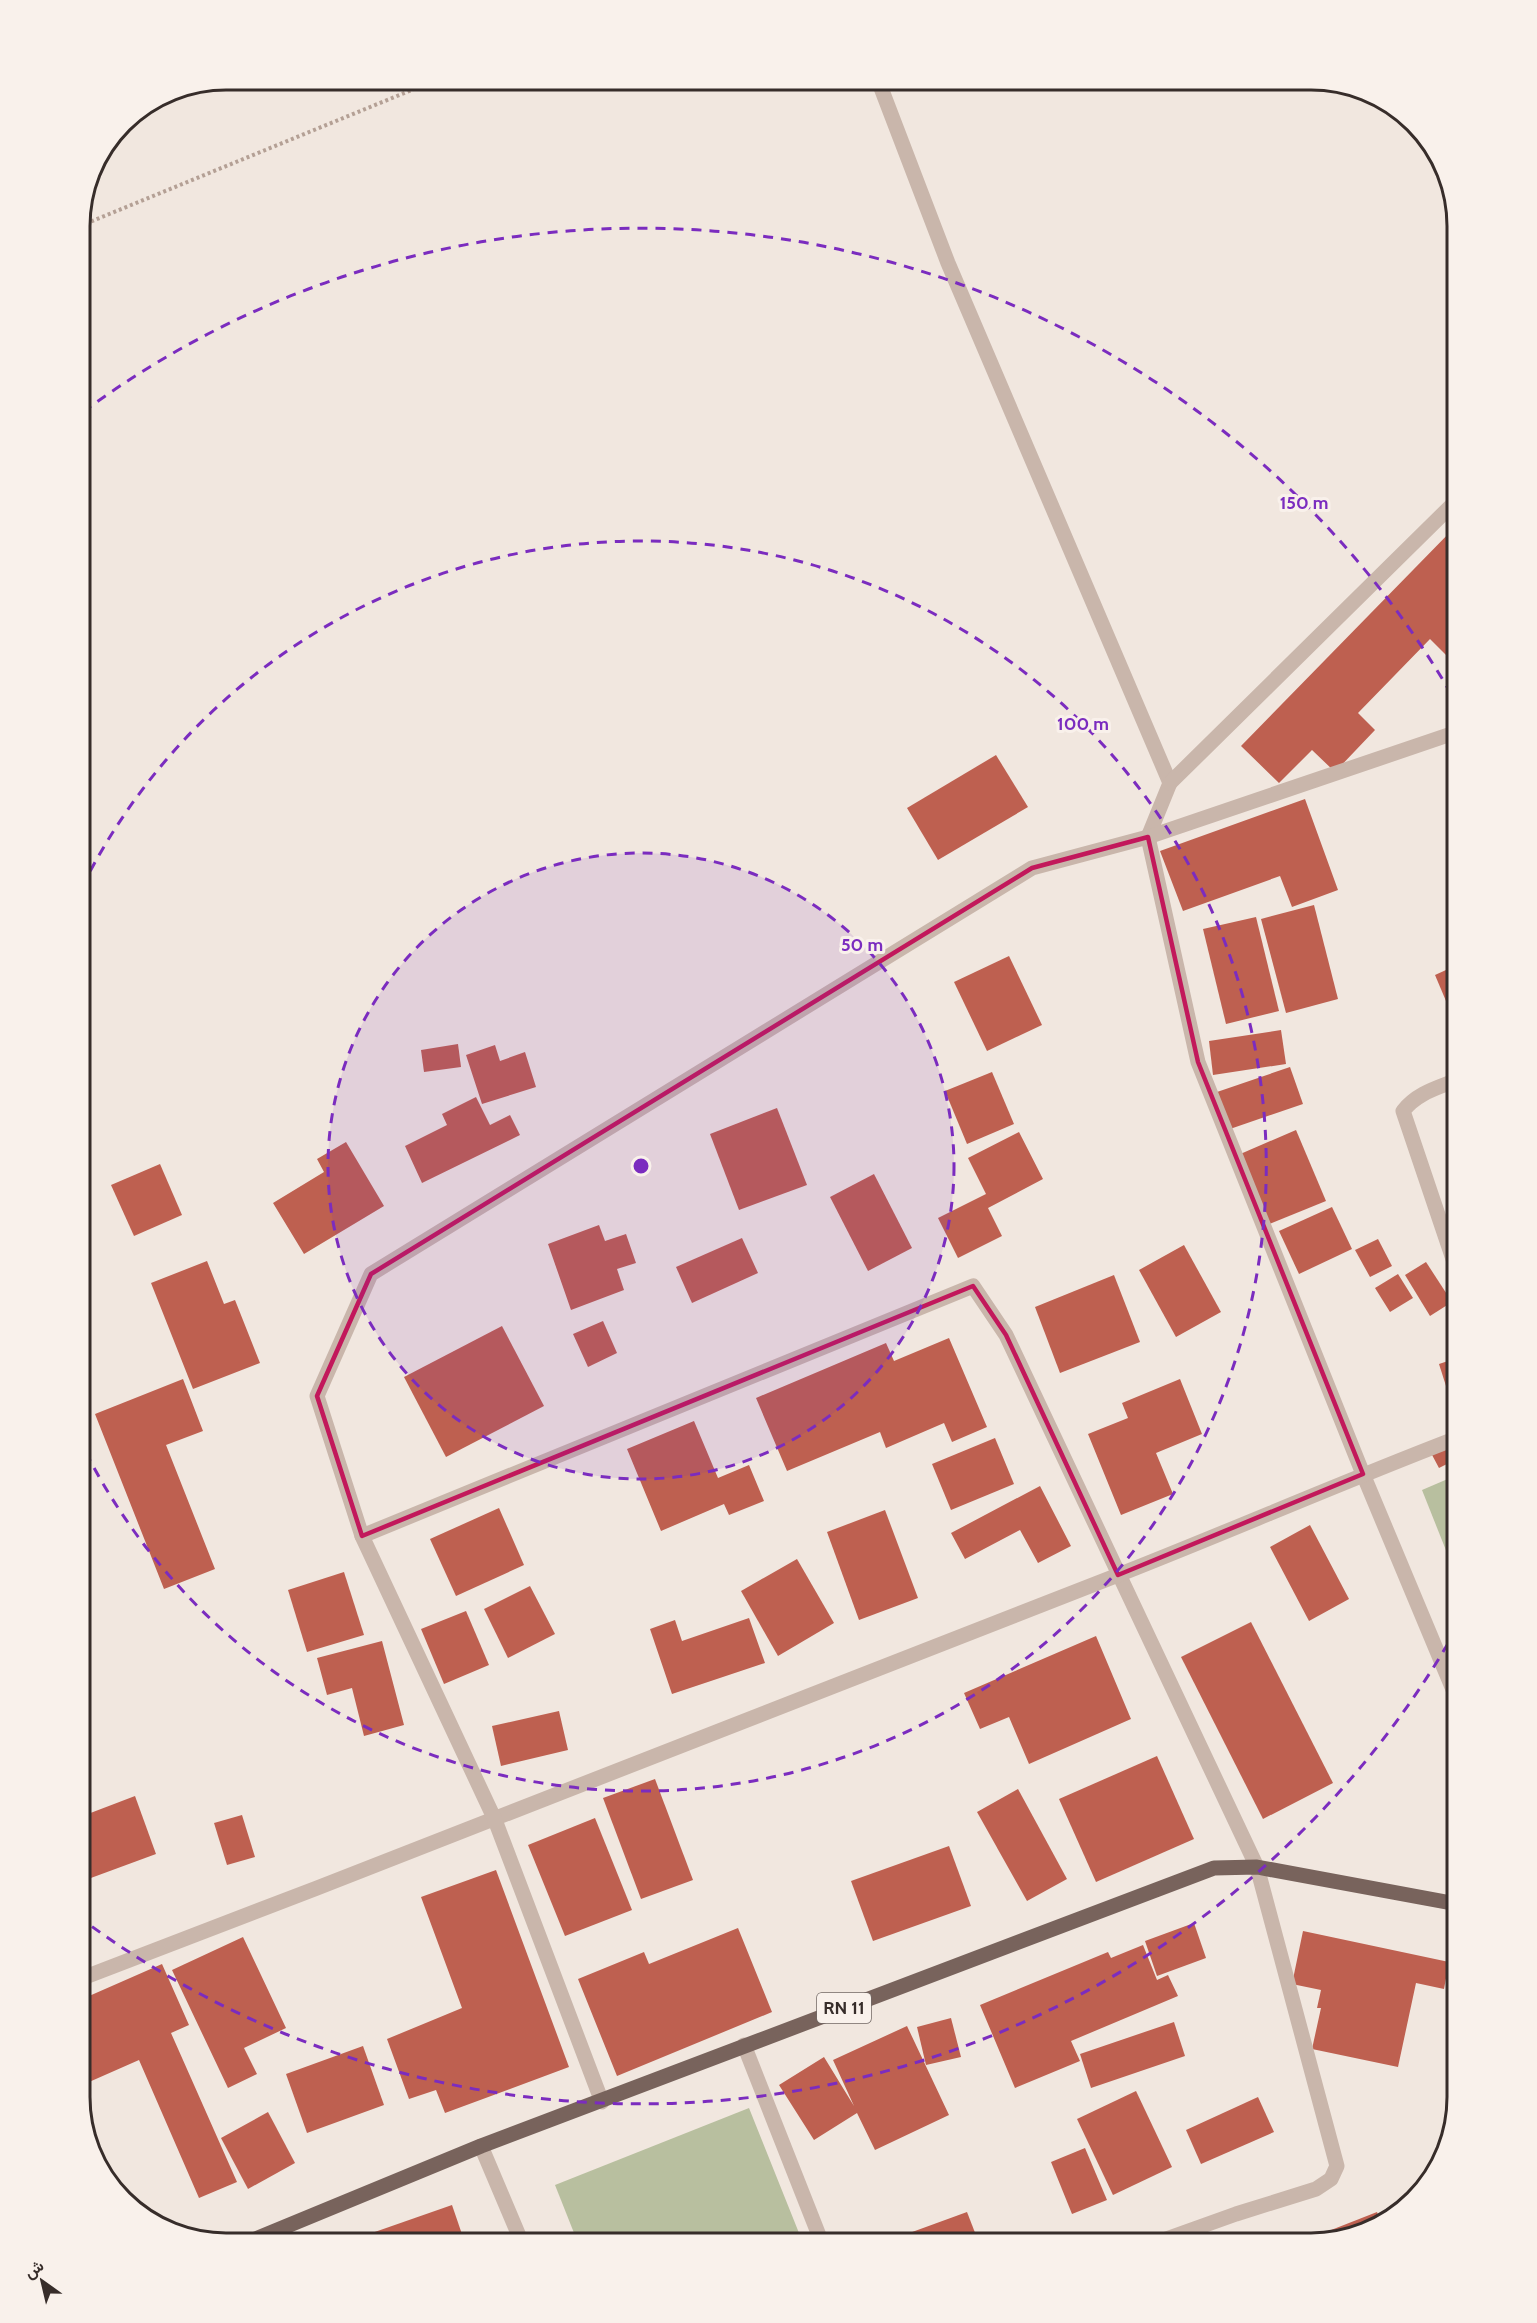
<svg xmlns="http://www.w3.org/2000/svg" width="1537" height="2323" font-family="Cabin,Vazirmatn,sans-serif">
<rect width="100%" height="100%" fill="#f1e7df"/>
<g fill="#b8bf9f">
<path d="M 1457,1475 L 1457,1578 L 1422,1490 Z"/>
<path d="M 749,2108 L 803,2243 L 578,2243 L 555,2185 Z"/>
</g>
<g fill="#be6050">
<path d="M 1457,525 L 1457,658 L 1453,662 L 1430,639 L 1358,713 L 1375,730 L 1335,772 L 1312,750 L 1279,783 L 1241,746 Z"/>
<path d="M 996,755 L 1028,807 L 938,860 L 907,808 Z"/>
<path d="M 1305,799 L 1338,890 L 1292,907 L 1280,876 L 1183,911 L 1160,851 Z"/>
<path d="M 1314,905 L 1338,999 L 1286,1013 L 1261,919 Z"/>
<path d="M 1256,917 L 1279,1011 L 1226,1024 L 1203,929 Z"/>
<path d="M 1009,956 L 1042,1025 L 987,1051 L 954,982 Z"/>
<path d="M 1457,965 L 1457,1027 L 1435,975 Z"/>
<path d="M 1281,1030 L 1286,1064 L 1213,1075 L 1209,1041 Z"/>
<path d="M 458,1044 L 461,1067 L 424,1072 L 421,1050 Z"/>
<path d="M 495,1045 L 500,1061 L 525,1052 L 536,1087 L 482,1104 L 466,1055 Z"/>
<path d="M 1290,1067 L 1303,1104 L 1230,1129 L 1217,1092 Z"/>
<path d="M 992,1072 L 1014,1124 L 967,1144 L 945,1091 Z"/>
<path d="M 476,1097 L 490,1125 L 510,1115 L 520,1135 L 422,1183 L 405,1146 L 447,1125 L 442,1114 Z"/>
<path d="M 777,1108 L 807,1185 L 739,1210 L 710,1134 Z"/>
<path d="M 1296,1130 L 1326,1201 L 1267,1225 L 1238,1155 Z"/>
<path d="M 1019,1132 L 1043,1179 L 988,1208 L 1002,1236 L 958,1258 L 938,1218 L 986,1194 L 968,1158 Z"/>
<path d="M 346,1142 L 384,1206 L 304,1254 L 273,1203 L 324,1172 L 317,1159 Z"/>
<path d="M 160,1164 L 182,1215 L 134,1236 L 111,1185 Z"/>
<path d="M 874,1174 L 912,1248 L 868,1271 L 830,1197 Z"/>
<path d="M 1332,1207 L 1352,1249 L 1299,1274 L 1279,1231 Z"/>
<path d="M 599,1225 L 605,1241 L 626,1234 L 636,1263 L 617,1269 L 624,1290 L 571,1310 L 548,1244 Z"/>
<path d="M 742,1238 L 758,1273 L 692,1303 L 676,1267 Z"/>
<path d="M 1378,1239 L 1392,1266 L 1370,1277 L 1355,1250 Z"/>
<path d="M 1184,1245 L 1221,1312 L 1176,1337 L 1139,1270 Z"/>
<path d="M 207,1261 L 224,1304 L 235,1300 L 260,1363 L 193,1389 L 151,1283 Z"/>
<path d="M 1426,1262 L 1452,1302 L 1430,1316 L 1405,1275 Z"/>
<path d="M 1398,1274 L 1413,1298 L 1390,1312 L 1375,1288 Z"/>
<path d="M 1114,1275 L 1140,1342 L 1060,1373 L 1035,1307 Z"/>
<path d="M 603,1321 L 617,1353 L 588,1367 L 573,1334 Z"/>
<path d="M 502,1326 L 544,1406 L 446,1457 L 404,1377 Z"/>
<path d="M 949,1338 L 987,1427 L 952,1442 L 944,1423 L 886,1448 L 880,1432 L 787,1471 L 756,1398 L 886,1343 L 894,1361 Z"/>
<path d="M 1457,1358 L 1457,1382 L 1446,1386 L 1439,1364 Z"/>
<path d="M 183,1379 L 203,1431 L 166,1445 L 215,1569 L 164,1589 L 95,1414 Z"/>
<path d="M 1180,1379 L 1202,1434 L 1156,1453 L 1173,1494 L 1121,1515 L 1088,1434 L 1128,1418 L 1122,1403 Z"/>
<path d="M 694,1421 L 718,1478 L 749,1465 L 764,1501 L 729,1515 L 724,1504 L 661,1531 L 627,1449 Z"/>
<path d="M 995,1438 L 1014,1484 L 951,1510 L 932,1464 Z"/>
<path d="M 1457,1440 L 1457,1459 L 1439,1468 L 1431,1453 Z"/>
<path d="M 1040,1486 L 1071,1546 L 1038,1563 L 1020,1530 L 965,1559 L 951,1533 Z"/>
<path d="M 499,1508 L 524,1565 L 456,1596 L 430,1539 Z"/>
<path d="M 885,1510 L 918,1598 L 859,1620 L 827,1532 Z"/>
<path d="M 1310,1525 L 1349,1599 L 1309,1621 L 1270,1547 Z"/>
<path d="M 797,1559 L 834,1623 L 778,1656 L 741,1591 Z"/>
<path d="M 344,1572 L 364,1635 L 307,1652 L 288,1590 Z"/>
<path d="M 530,1586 L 555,1634 L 508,1658 L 484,1609 Z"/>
<path d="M 466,1611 L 489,1665 L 444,1684 L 421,1629 Z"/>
<path d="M 749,1618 L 765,1663 L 672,1694 L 650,1629 L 675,1620 L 682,1641 Z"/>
<path d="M 1251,1622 L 1333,1783 L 1263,1819 L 1181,1657 Z"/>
<path d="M 1096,1636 L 1131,1719 L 1029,1764 L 1009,1717 L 980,1729 L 964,1693 Z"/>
<path d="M 382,1641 L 404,1725 L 364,1736 L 352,1688 L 327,1695 L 317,1658 Z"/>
<path d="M 559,1711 L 568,1750 L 501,1766 L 492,1726 Z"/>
<path d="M 1157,1756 L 1194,1839 L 1096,1882 L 1059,1799 Z"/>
<path d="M 655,1779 L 693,1880 L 641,1899 L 603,1798 Z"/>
<path d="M 1018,1789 L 1067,1879 L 1027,1901 L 977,1812 Z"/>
<path d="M 135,1796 L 156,1854 L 80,1882 L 80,1817 Z"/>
<path d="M 242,1815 L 255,1857 L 227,1865 L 214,1823 Z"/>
<path d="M 595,1818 L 632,1910 L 565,1936 L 528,1845 Z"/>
<path d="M 949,1846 L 971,1906 L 873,1941 L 851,1881 Z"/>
<path d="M 496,1870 L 569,2067 L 445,2113 L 436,2090 L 409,2099 L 387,2039 L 462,2008 L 421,1897 Z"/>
<path d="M 1194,1923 L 1206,1958 L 1157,1976 L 1145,1941 Z"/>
<path d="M 738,1928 L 772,2012 L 617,2076 L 578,1979 L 644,1952 L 649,1964 Z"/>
<path d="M 1303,1931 L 1449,1962 L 1444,1989 L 1416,1983 L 1398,2067 L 1312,2049 L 1321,2008 L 1317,2008 L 1321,1990 L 1292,1984 Z"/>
<path d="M 243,1937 L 286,2028 L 244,2048 L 257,2074 L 228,2088 L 172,1970 Z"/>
<path d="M 1143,1945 L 1157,1980 L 1168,1975 L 1178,1996 L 1071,2041 L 1080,2061 L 1015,2088 L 980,2005 L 1108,1952 L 1111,1958 Z"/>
<path d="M 162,1964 L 189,2025 L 171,2033 L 237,2182 L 199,2198 L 139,2060 L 80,2086 L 80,2000 Z"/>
<path d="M 951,2018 L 961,2057 L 926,2065 L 917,2027 Z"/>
<path d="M 1174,2022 L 1185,2056 L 1091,2088 L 1080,2054 Z"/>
<path d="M 907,2026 L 949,2115 L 875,2150 L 857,2113 L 814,2140 L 779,2085 L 824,2057 L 854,2106 L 833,2060 Z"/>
<path d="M 363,2046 L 384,2105 L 307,2133 L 286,2074 Z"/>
<path d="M 1136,2091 L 1172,2167 L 1113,2195 L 1077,2119 Z"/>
<path d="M 1258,2097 L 1274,2132 L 1201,2164 L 1186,2130 Z"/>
<path d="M 268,2112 L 295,2163 L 248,2189 L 221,2138 Z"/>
<path d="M 1085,2148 L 1107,2200 L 1072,2214 L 1051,2162 Z"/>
<path d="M 452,2205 L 465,2243 L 372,2243 L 369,2234 Z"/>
<path d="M 967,2212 L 979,2243 L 882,2243 Z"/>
<path d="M 1377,2212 L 1382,2225 L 1312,2243 L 1298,2243 Z"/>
</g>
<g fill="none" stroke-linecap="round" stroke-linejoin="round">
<path stroke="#b4a095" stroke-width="4" stroke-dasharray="3 3" stroke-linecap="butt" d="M 80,226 L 436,80"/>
<g stroke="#c9b6ab" stroke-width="15">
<path d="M 878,80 L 948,263 L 1170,783 L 1148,837 L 1198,1062 L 1363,1474 L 1457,1699"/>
<path d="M 1170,783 L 1457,500"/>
<path d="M 1457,1271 L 1403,1111 C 1417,1093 1437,1088 1457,1080"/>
<path d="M 362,1536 L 973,1286 L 1006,1335 L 1257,1867 L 1337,2166 L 1331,2179 L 1316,2189 L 1236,2214 L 1155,2243"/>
<path d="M 80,1979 C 425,1847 769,1713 1113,1577 C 1228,1532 1342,1482 1457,1438"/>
<path d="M 744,2045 L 822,2243"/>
<path d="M 602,2102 L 495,1820 L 362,1536 L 317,1396 L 371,1274 L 1032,868 L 1148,837 L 1457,732"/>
<path d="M 481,2146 L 522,2243"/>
</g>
<path stroke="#78635c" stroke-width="15" d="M 246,2243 L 481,2146 L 1214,1868 L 1257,1867 L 1457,1904"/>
</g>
<path fill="none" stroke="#c2185b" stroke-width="4.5" stroke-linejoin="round" d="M 1148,837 L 1198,1062 L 1363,1474 L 1118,1575 L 1006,1335 L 973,1286 L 362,1536 L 317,1396 L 371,1274 L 1032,868 Z"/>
<circle cx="641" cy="1166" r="313" fill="#7b2cbf" fill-opacity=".12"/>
<g fill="none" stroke="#7b2cbf" stroke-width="3" stroke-dasharray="10 8">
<circle cx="641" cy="1166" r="313"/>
<path d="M82 887A625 625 0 1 1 82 1445"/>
<path d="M1457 1628A938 938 0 0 1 83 1920M83 412A938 938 0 0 1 1457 704"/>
</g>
<g text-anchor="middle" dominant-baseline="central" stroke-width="6" stroke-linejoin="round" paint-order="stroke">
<rect fill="#f9f1eb" stroke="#716864" stroke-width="1.5" x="817" y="1993" width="54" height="30" rx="4.5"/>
<g font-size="18" font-weight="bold" fill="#372d2a">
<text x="844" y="2008">RN 11</text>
</g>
</g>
<path d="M0 0H1537V2323H0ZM226 90H1311A136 136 0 0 1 1447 226V2097A136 136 0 0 1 1311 2233H226A136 136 0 0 1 90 2097V226A136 136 0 0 1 226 90Z" fill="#f9f1eb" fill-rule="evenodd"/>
<path fill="none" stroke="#372d2a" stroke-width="3" d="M226 90H1311A136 136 0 0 1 1447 226V2097A136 136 0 0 1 1311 2233H226A136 136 0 0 1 90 2097V226A136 136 0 0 1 226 90Z"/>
<circle cx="641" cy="1166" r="9" fill="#7b2cbf" stroke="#f9f1eb" stroke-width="3"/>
<g font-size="18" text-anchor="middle" font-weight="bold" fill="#7b2cbf" stroke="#f9f1eb" stroke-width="6" stroke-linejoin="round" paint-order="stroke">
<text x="1304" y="509">150 m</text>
<text x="1083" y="730">100 m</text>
<text x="862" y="951">50 m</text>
</g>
<g transform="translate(42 2281) rotate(326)" stroke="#f9f1eb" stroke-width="4.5" paint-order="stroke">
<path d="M0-4.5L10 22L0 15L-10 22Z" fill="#372d2a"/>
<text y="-9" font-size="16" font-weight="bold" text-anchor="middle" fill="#372d2a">ش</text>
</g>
</svg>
